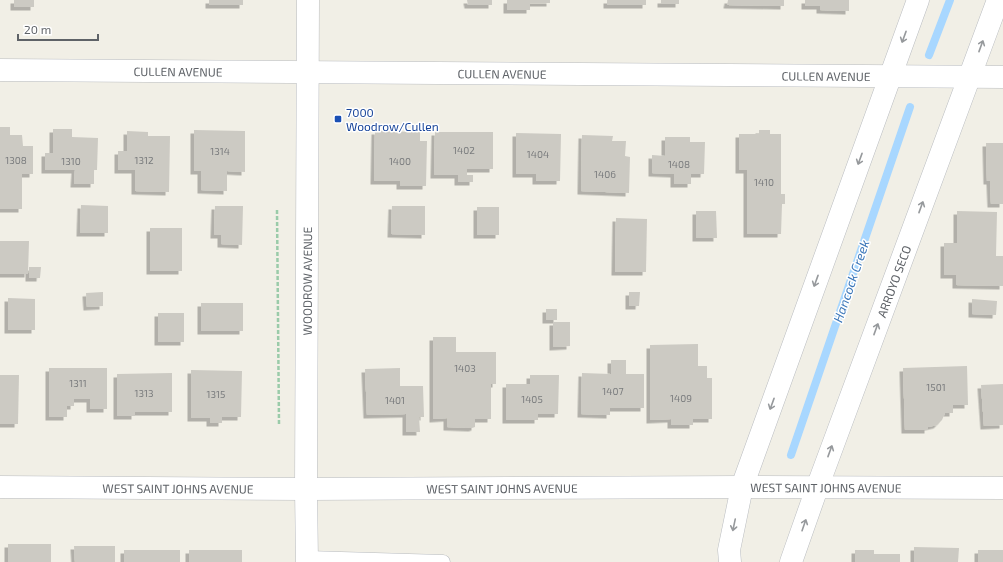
<svg xmlns="http://www.w3.org/2000/svg" width="1003" height="562" font-family="'Exo 2',sans-serif">
<defs>
<filter id="shadow"><feDropShadow dx="-3.5" dy="3.5" stdDeviation="0" flood-color="#0004"/></filter>
</defs>
<rect width="100%" height="100%" fill="#f1efe6"/>
<g fill="none" stroke-linecap="round" stroke-linejoin="round">
<g stroke="#a8d7ff" stroke-width="8">
<path d="M 929,55 L 950,0"/>
<path d="M 791,455 L 910,107"/>
</g>
</g>
<g fill="#cccac3" filter="url(#shadow)">
<rect x="14" y="0" width="20" height="7"/>
<rect x="209" y="0" width="34" height="5"/>
<path d="M 467,0 L 492,0 L 492,5 L 468,5 Z"/>
<path d="M 507,0 L 550,0 L 550,3 L 530,3 L 530,10 L 507,10 Z"/>
<rect x="607" y="0" width="39" height="5"/>
<rect x="661" y="0" width="18" height="4"/>
<path d="M 728,0 L 784,0 L 784,6 L 727,5 Z"/>
<path d="M 805,0 L 849,0 L 849,11 L 820,10 L 820,6 L 805,6 Z"/>
<path d="M 0,127 L 10,127 L 10,135 L 22,135 L 23,146 L 33,146 L 33,174 L 22,174 L 22,209 L 0,209 Z"/>
<path d="M 53,129 L 72,129 L 72,137 L 98,138 L 97,170 L 94,170 L 94,184 L 74,184 L 75,170 L 45,170 L 45,153 L 53,153 Z"/>
<path d="M 194,130 L 245,131 L 245,172 L 227,171 L 227,191 L 201,190 L 201,171 L 194,171 Z"/>
<path d="M 759,130 L 770,130 L 770,134 L 781,134 L 781,194 L 785,194 L 785,204 L 782,204 L 781,234 L 747,234 L 747,170 L 739,170 L 739,134 L 759,134 Z"/>
<path d="M 127,131 L 148,132 L 148,136 L 170,136 L 169,192 L 135,191 L 135,170 L 118,170 L 118,151 L 127,151 Z"/>
<path d="M 375,131 L 420,132 L 420,141 L 427,141 L 426,186 L 400,186 L 400,181 L 374,181 Z"/>
<path d="M 435,132 L 493,132 L 493,169 L 467,169 L 467,175 L 473,175 L 473,182 L 458,182 L 458,175 L 434,175 Z"/>
<path d="M 516,133 L 561,134 L 560,181 L 536,181 L 536,174 L 516,174 Z"/>
<path d="M 582,135 L 613,136 L 612,141 L 626,141 L 625,156 L 630,157 L 629,193 L 581,191 Z"/>
<path d="M 665,137 L 690,137 L 690,142 L 705,142 L 704,174 L 691,174 L 691,184 L 674,184 L 674,174 L 652,173 L 652,155 L 665,156 Z"/>
<path d="M 986,143 L 1003,143 L 1003,204 L 991,204 L 990,181 L 987,181 Z"/>
<path d="M 81,205 L 108,206 L 108,233 L 80,233 Z"/>
<path d="M 215,206 L 243,206 L 242,245 L 221,244 L 221,235 L 214,235 Z"/>
<path d="M 392,206 L 425,206 L 425,235 L 391,234 Z"/>
<rect x="477" y="207" width="22" height="28"/>
<path d="M 696,211 L 716,211 L 717,238 L 696,238 Z"/>
<path d="M 957,211 L 997,212 L 996,256 L 1003,256 L 1003,286 L 956,285 L 956,275 L 944,275 L 944,243 L 957,243 Z"/>
<path d="M 616,218 L 647,219 L 646,272 L 615,272 Z"/>
<rect x="150" y="228" width="32" height="43"/>
<path d="M 0,241 L 29,241 L 28,274 L 0,274 Z"/>
<path d="M 29,267 L 41,267 L 40,278 L 29,278 Z"/>
<path d="M 103,292 L 103,306 L 87,307 L 86,293 Z"/>
<path d="M 629,292 L 640,292 L 639,306 L 629,306 Z"/>
<path d="M 8,298 L 35,299 L 35,330 L 8,330 Z"/>
<path d="M 972,299 L 997,301 L 996,315 L 972,314 Z"/>
<rect x="201" y="303" width="42" height="28"/>
<rect x="546" y="309" width="11" height="11"/>
<rect x="158" y="313" width="26" height="29"/>
<path d="M 553,322 L 570,322 L 570,346 L 553,347 Z"/>
<path d="M 433,337 L 456,337 L 456,352 L 496,352 L 496,384 L 491,384 L 491,419 L 475,419 L 475,427 L 472,428 L 447,427 L 447,418 L 433,419 Z"/>
<path d="M 698,344 L 698,366 L 707,366 L 707,378 L 712,378 L 712,419 L 693,419 L 693,425 L 671,425 L 671,419 L 650,420 L 650,345 Z"/>
<path d="M 611,360 L 626,360 L 626,374 L 644,374 L 644,408 L 610,408 L 610,415 L 581,414 L 582,373 L 611,374 Z"/>
<path d="M 967,366 L 968,405 L 953,405 L 953,413 L 945,413 L 942,420 L 937,425 L 928,427 L 928,430 L 905,430 L 903,368 Z"/>
<path d="M 49,368 L 107,368 L 107,409 L 90,409 L 90,399 L 74,399 L 74,406 L 67,406 L 67,417 L 49,417 Z"/>
<path d="M 400,368 L 400,386 L 423,386 L 424,417 L 419,417 L 420,432 L 406,432 L 406,414 L 367,415 L 365,369 Z"/>
<path d="M 191,370 L 242,371 L 241,417 L 222,417 L 222,423 L 210,423 L 210,418 L 191,418 Z"/>
<path d="M 172,373 L 172,412 L 135,412 L 135,416 L 117,416 L 117,374 Z"/>
<path d="M 0,375 L 19,375 L 18,424 L 0,424 Z"/>
<path d="M 530,375 L 559,375 L 558,414 L 538,414 L 538,420 L 506,420 L 506,384 L 530,384 Z"/>
<path d="M 1003,384 L 1003,425 L 984,426 L 981,385 Z"/>
<rect x="8" y="544" width="43" height="18"/>
<path d="M 74,546 L 115,546 L 115,562 L 75,562 Z"/>
<path d="M 914,547 L 959,548 L 958,562 L 914,562 Z"/>
<rect x="124" y="550" width="56" height="12"/>
<rect x="189" y="550" width="53" height="12"/>
<path d="M 855,550 L 874,550 L 874,554 L 900,554 L 900,562 L 855,562 Z"/>
<rect x="978" y="550" width="25" height="12"/>
</g>
<g fill="none" stroke-linecap="round" stroke-linejoin="round">
<defs>
<path id="service" d="M 307,558 L 443,562"/>
<g id="minor">
<path id="s1" d="M 0,70 L 1003,77"/>
<path id="s2" d="M 0,487 L 306,489 L 742,487 L 1003,488"/>
<path d="M 730,562 L 729,550 L 742,487 L 918,0"/>
<path id="s3" d="M 791,562 L 817,488 L 998,0"/>
</g>
<g id="tertiary">
<path id="s4" d="M 307,562 L 306,489 L 308,0"/>
</g>
</defs>
<use href="#service" stroke="#b9bcc0" stroke-width="15"/>
<use href="#minor" stroke="#b9bcc0" stroke-width="23"/>
<use href="#tertiary" stroke="#b9bcc0" stroke-width="23"/>
<path stroke="#9acba9" stroke-width="2.5" stroke-dasharray="4 2" stroke-linecap="butt" d="M 277,210 L 279,425"/>
<use href="#service" stroke="#fff" stroke-width="14"/>
<use href="#minor" stroke="#fff" stroke-width="22"/>
<use href="#tertiary" stroke="#fff" stroke-width="22"/>
</g>
<defs><path id="oneway-shaft" d="M-6 0H5M1.5-3L5.5 0L1.5 3" fill="none" stroke-width="1.6" stroke-linecap="round" stroke-linejoin="round"/></defs>
<g stroke="#96999c">
<use href="#oneway-shaft" transform="translate(904 37) rotate(110)"/>
<use href="#oneway-shaft" transform="translate(981 46) rotate(-70)"/>
<use href="#oneway-shaft" transform="translate(860 159) rotate(110)"/>
<use href="#oneway-shaft" transform="translate(921 207) rotate(-70)"/>
<use href="#oneway-shaft" transform="translate(816 281) rotate(110)"/>
<use href="#oneway-shaft" transform="translate(876 329) rotate(-70)"/>
<use href="#oneway-shaft" transform="translate(772 404) rotate(110)"/>
<use href="#oneway-shaft" transform="translate(830 451) rotate(-70)"/>
<use href="#oneway-shaft" transform="translate(734 525) rotate(102)"/>
<use href="#oneway-shaft" transform="translate(804 525) rotate(-71)"/>
</g>
<rect fill="#1a4fb4" stroke="#fff" stroke-width="1.5" x="334" y="115" width="8" height="8" rx="2"/>
<g text-anchor="middle" dominant-baseline="central" stroke-width="3" stroke-linejoin="round" paint-order="stroke">
<g font-size="10" fill="#7a7c7e">
<text x="464" y="150">1402</text>
<text x="220" y="151">1314</text>
<text x="538" y="154">1404</text>
<text x="16" y="160">1308</text>
<text x="144" y="160">1312</text>
<text x="71" y="161">1310</text>
<text x="400" y="161">1400</text>
<text x="679" y="164">1408</text>
<text x="605" y="174">1406</text>
<text x="764" y="182">1410</text>
<text x="465" y="368">1403</text>
<text x="78" y="383">1311</text>
<text x="936" y="387">1501</text>
<text x="613" y="391">1407</text>
<text x="144" y="393">1313</text>
<text x="216" y="394">1315</text>
<text x="681" y="398">1409</text>
<text x="532" y="399">1405</text>
<text x="395" y="400">1401</text>
</g>
<g font-size="12" fill="#5e6267" stroke="#fff">
<text stroke="none"><textPath href="#s1" startOffset="178">CULLEN AVENUE</textPath></text>
<text stroke="none"><textPath href="#s1" startOffset="502">CULLEN AVENUE</textPath></text>
<text stroke="none"><textPath href="#s1" startOffset="826">CULLEN AVENUE</textPath></text>
<text stroke="none"><textPath href="#s4" startOffset="281">WOODROW AVENUE</textPath></text>
<text stroke="none"><textPath href="#s3" startOffset="299">ARROYO SECO</textPath></text>
<text stroke="none"><textPath href="#s2" startOffset="178">WEST SAINT JOHNS AVENUE</textPath></text>
<text stroke="none"><textPath href="#s2" startOffset="502">WEST SAINT JOHNS AVENUE</textPath></text>
<text stroke="none"><textPath href="#s2" startOffset="826">WEST SAINT JOHNS AVENUE</textPath></text>
</g>
<g font-size="12" fill="#164399" stroke="#fff" text-anchor="start">
<text x="346" y="112">7000<tspan x="346" dy="14">Woodrow/Cullen</tspan></text>
</g>
<g font-size="13" font-style="italic" fill="#3c77b9" stroke="#fff">
<text transform="translate(851 281) rotate(-71)">Hancock Creek</text>
</g>
</g>
<path d="M18 34v6h80v-6" fill="none" stroke="#5e6267" stroke-width="2"/>
<text x="24" y="34" font-size="12" fill="#5e6267" stroke="#ffffff" stroke-width="3" paint-order="stroke">20 m</text>
</svg>
